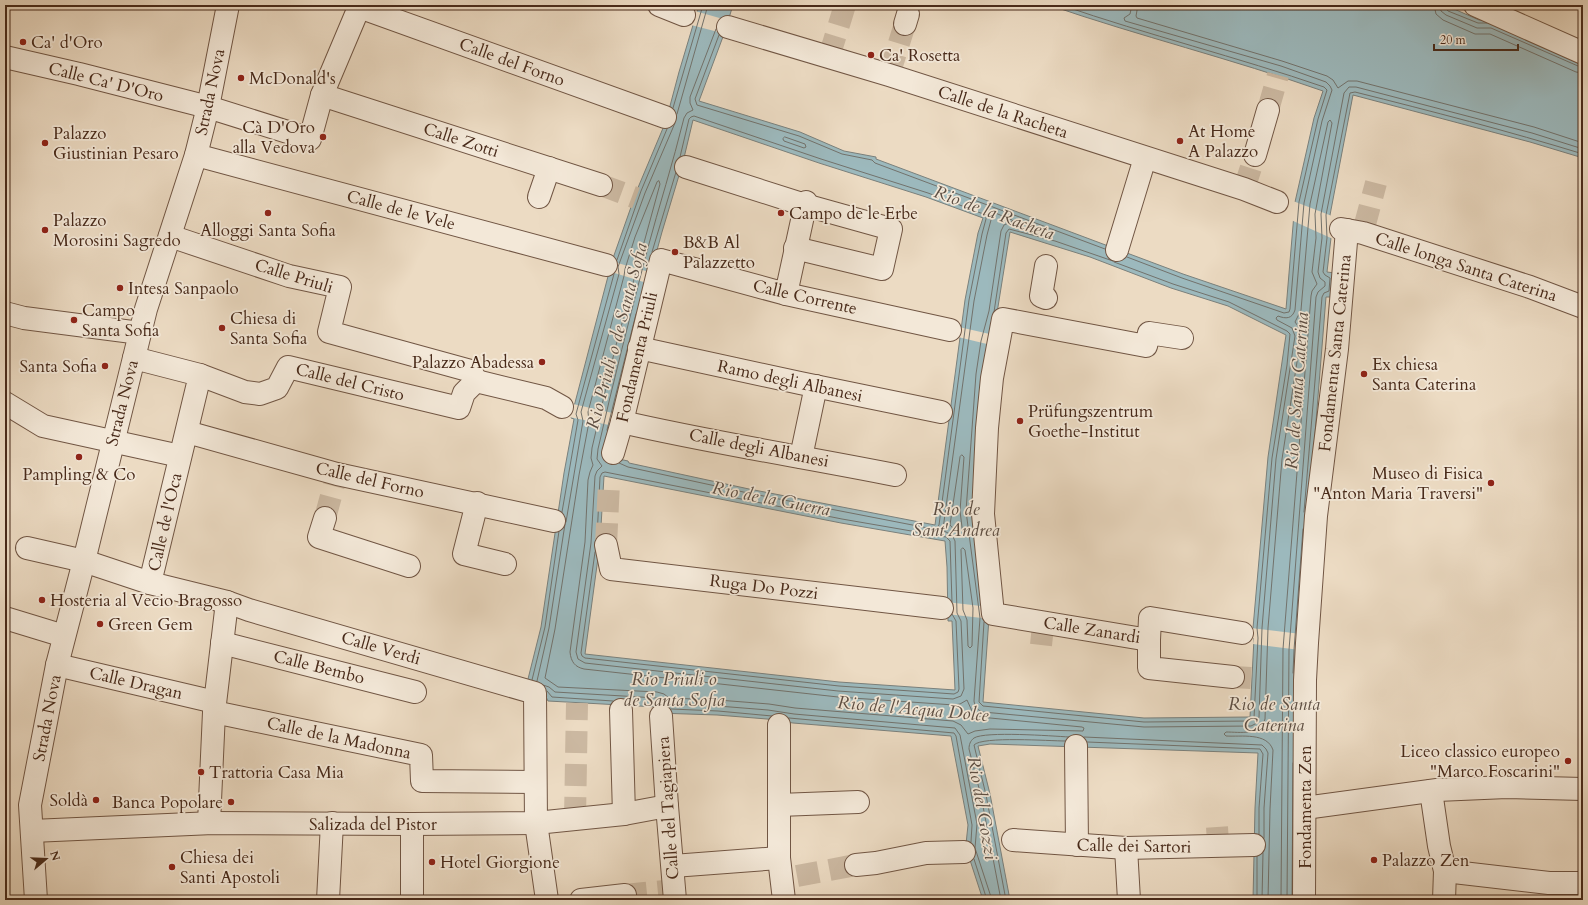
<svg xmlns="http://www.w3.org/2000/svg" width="1588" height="905" font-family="Cardo,serif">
<rect width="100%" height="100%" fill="#ecdbc3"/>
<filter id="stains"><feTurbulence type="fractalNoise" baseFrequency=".005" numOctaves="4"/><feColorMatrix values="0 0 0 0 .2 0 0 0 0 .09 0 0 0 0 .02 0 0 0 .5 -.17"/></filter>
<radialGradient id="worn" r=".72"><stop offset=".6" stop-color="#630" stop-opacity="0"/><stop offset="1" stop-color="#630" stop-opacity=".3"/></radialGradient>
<path fill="#9cb9bd" stroke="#7a807c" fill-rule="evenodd" d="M 699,5 L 733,5 L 724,34 L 699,101 L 800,132 L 844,151 L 876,157 L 876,159 L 1183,274 L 1286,309 L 1295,202 L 1314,118 L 1323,91 C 1232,59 1139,36 1049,5 L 1105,5 L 1113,9 L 1122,9 L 1124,5 L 1445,5 L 1479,20 L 1493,19 L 1583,59 L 1583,158 L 1530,142 L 1353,95 L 1330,215 L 1331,238 L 1327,272 L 1335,273 L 1333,297 L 1326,297 L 1299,633 L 1295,900 L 1253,900 L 1255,808 L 1258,753 L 990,744 L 978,746 L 990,794 L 1010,900 L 983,900 L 968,854 L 966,844 L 968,825 L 951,736 L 793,723 L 767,719 L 717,715 L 657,713 L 657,707 L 548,701 L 545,695 L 526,687 L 541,627 L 564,473 L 574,419 L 571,418 L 612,261 L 637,190 L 666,121 L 679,72 ZM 693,120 L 819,163 L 926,197 L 983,218 L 978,233 L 965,300 L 935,525 L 749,489 L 629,463 L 628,461 L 619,459 L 629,352 L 662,232 L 683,162 ZM 1010,232 L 1090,257 L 1171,288 L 1228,306 L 1286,335 L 1268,457 L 1253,628 L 1254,638 L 1250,717 L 1144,718 L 983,702 L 989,618 L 997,313 ZM 604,476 L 841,523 L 945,541 L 947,567 L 948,621 L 952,621 L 955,690 L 839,682 L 585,654 L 600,543 Z"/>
<g fill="#ecdbc3">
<path d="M 695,11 L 730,21 L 726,34 L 691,25 Z"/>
<path d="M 1293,201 L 1332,216 L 1333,239 L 1291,220 Z"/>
<path d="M 607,260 L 653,273 L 650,284 L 605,270 Z"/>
<path d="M 959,327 L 994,335 L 991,345 L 958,337 Z"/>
<path d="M 573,404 L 617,414 L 614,426 L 569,417 Z"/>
<path d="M 946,602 L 990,607 L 991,619 L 946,614 Z"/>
<path d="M 1251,628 L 1301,634 L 1300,650 L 1253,644 L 1254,638 L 1252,638 Z"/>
</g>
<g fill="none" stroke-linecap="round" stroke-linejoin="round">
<g stroke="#72726c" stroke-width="1">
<path d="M 1061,5 C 1148,35 1237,57 1324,87 L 1327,90 L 1318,119 L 1299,202 L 1290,309 L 1289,312 L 1284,313 L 1182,278 L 1127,257"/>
<path d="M 1138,5 L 1136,16 L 1137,18 L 1282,61 L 1327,76 L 1333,80 L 1338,88 L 1348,81 L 1357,81 L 1534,127 L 1583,143"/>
<path d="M 1434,5 L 1436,14 L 1443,20 L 1475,34 L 1490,34 L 1576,72 L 1583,73"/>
<path d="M 1440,5 L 1441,11 L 1446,15 L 1477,28 L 1491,28 L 1578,66 L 1583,67"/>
<path d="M 1445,5 L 1446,9 L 1448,11 L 1478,23 L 1487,23"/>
<path d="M 716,29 L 690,97 L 690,103 L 693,110 L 687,113 L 684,118 C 673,163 659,206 647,251 C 630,317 613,382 598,449 L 597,459 L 602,466 L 597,471 L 595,476 L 591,543 L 576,652 L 578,659 L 585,663 L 838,691 L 953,699 L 961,696 L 964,689 L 961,621 L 957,613 L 955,541 L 952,535 L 944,531 L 943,529 L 974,301 L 987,235 L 991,220 L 991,214 L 993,212 L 1012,220 L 1013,221 L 1004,225 L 1001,231 L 989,311 L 981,341 L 976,374 L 966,511 L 980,618 L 974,701 C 975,707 977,710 983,712 L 1144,727 L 1251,726 L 1257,723 L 1259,717 L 1262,628 L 1276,459 L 1295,336 L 1292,328 L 1277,320 L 1276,318 L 1278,316 C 1286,319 1292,319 1295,310 L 1304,203 L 1322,121 L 1332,90 L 1330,86 L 1326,82 L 1281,66 L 1125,21 L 1124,18 L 1130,14 L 1132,5"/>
<path d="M 719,35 L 695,99 L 697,105 L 799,136 L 842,154 L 872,160 L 875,163 L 1105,249"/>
<path d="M 673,108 L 703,5"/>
<path d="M 677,114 L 708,5"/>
<path d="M 785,137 L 805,144 L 806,147 L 804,148 L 784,141 L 783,139 Z"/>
<path d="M 659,181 L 660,184 L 615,349 L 592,448 L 591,458 L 593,465 L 590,472 L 588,480 L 585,542 L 570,652 C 571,662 575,667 584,669 L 838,697 L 954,705 L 960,704 L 967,700 L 972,711 L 980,717 L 1082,727 L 1084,728 L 1083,731 L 990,729 L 975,731 L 968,734 L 961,725 L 953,721 L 795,708 L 769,704 L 718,700 L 669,698 L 664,694 L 657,692 L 558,687 L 545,678 L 555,629 L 579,475 L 589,422 L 588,412 L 624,276 L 625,269 L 635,237 L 657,182 Z"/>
<path d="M 652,252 L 676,172"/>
<path d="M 617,260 L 641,191 L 667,129"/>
<path d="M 994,312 L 1006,233 L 1009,229 L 1055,241 L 1113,261"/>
<path d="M 607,430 L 636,314"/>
<path d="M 962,455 L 964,457 L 960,511 L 963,535 L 961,537 L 950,525 L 960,457 Z"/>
<path d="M 619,463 L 628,467 L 748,493 L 933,529 L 937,528 L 939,525 L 969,300 L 982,234 L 986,219 L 986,215 L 928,193 L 821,159 L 694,116 L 691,117 L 689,119 L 680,157"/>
<path d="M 562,512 L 578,420 L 576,414 L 614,274"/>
<path d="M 1304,512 L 1322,297 L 1324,293 L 1329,291 L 1330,278 L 1325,275 L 1323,272 L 1327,238 L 1326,215 L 1350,93 L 1355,92 C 1431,111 1508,131 1583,154"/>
<path d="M 566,522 L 583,421 L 581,412 L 619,274 L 618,267 L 645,193 L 675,123"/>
<path d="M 597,538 L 600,477 L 602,473 L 605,472 L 842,519 L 946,537 L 950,541 L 952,602"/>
<path d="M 963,548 L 965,550 L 973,608 L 972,646 L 970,648 L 968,646 L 967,620 L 963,610 L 961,550 Z"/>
<path d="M 595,552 L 581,653 L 582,656 L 585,658 L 839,686 L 954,694 L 958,692 L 959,689 L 956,621 L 952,614"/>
<path d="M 984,622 L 979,702 L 983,706 L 1144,722 L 1250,721 L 1254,718 L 1258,638 L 1257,628 L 1272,458 L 1287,365 L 1290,334 L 1287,331 L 1229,302 L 1173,284 L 1114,262"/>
<path d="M 1293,673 L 1294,650 L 1303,529"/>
<path d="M 532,680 L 545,627 L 559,531"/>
<path d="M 537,681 L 549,628 L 565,524"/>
<path d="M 543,685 L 549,687 L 555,692 L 657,698 L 662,700 L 666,704 L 718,706 L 768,710 L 794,714 L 955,728 L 960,735 L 977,824 L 975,848 L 992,900"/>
<path d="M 547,691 L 552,697 L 613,701"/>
<path d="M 671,709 L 718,711 L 772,716"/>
<path d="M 789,718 L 954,733 L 956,736 L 972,825 L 971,842"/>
<path d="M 1084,737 L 1262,745 L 1266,749 L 1268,753 L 1264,808 L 1264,838"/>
<path d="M 1087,742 L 1260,749 L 1263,754 L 1259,808 L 1259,834"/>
<path d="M 974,859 L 987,900"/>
<path d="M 1001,900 L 981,796 L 969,749 C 969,745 970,741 974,738 C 985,731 1052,736 1069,737"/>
<path d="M 1006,900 L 986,795 L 974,745 C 982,736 1050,741 1065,741"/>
<path d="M 1257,900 L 1257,856"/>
<path d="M 1262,900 L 1263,853"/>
<path d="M 1268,900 L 1270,809 L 1273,750 C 1267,732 1241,737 1226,736 L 1224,734 L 1226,732 C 1240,732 1260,736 1265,719 L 1268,628 L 1282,459 L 1301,336 L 1300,329 L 1295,322 L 1301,310 L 1310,204 L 1328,122 L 1330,120 L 1332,123 L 1315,214 L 1316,238 L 1312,272 L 1317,284 L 1312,291 L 1311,296 L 1283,649 L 1281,900"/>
<path d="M 1287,900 L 1289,650 L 1316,297 L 1318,292 L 1325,286 L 1325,282 L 1320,278 L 1318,272 L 1322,238 L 1321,214 L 1344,93 L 1349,87 L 1356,87 L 1532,133 L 1583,149"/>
<path d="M 1292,900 L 1293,763"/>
</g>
<g stroke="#cbb8a1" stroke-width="22" stroke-dasharray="22 11" stroke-linecap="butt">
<path d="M 829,57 L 845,5"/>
<path d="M 889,75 L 905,24"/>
<path d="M 1268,110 L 1278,75"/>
<path d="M 601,185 L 636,198"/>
<path d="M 1244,189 L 1255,155"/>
<path d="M 1364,228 L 1376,183"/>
<path d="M 325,518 L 337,474"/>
<path d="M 606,545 L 609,483"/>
<path d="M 1041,645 L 1043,626"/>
<path d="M 1233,677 L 1251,678"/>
<path d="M 575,819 L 577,703"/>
<path d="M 1217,827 L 1218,843"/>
<path d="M 797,876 L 856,865"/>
<path d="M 625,895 L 674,890"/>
</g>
<defs>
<g id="street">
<path d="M 659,5 L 684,15"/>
<path d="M 1475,5 L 1583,53"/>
<path d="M 359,7 L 665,117"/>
<path d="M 905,24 L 908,14"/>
<path d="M 728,27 L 889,75 L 1244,189 L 1277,202"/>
<path d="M 5,57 L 79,74 L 208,107 L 310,139 L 322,95 L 360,5"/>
<path d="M 322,95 L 601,185"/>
<path d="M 196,155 L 606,265"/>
<path d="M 1255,155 L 1268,110"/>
<path d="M 686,167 L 805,205 L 891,229 L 882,269 L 795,248"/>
<path d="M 539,197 L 549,168"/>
<path d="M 1341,229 L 1363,233 L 1530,287 L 1583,307"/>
<path d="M 170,236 L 289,276 L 340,287 L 329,332 L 471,371 L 476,381"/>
<path d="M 1117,250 L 1145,158"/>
<path d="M 786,294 L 806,202"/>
<path d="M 1046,298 L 1041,296 L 1046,266"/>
<path d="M 5,313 L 24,318 L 140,333"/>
<path d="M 1182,338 L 1149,333 L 1146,346 L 1003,319 L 992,378 L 987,428 L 983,514 L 993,614 L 1149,640 L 1150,618 L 1242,633"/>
<path d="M 639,348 L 800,383 L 941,412"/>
<path d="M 134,358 L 200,375 L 150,583 L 227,602 L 214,712 L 209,823"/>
<path d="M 200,375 L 245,392 L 260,394 L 277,388 L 288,367 L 459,408 L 464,393 L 476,381"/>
<path d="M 476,381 L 546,398 L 562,407"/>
<path d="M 5,403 L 43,426 L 180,456"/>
<path d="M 622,422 C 713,443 805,457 895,475"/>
<path d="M 187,432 L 337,474 L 554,521"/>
<path d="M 613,453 L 622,422 L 661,260 L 786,294 L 950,330"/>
<path d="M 801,457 L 816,386"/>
<path d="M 477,503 L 464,554 L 505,564"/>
<path d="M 325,518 L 319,537 L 409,566"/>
<path d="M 606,545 L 611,569 L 942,608"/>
<path d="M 27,548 L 84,561 L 150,583"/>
<path d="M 227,602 L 249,610 L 535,693 L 536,823 L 547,900"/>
<path d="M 5,618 L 64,636"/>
<path d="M 1149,640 L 1149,668 L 1233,677"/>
<path d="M 222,643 L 415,692"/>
<path d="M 57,665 L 215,702"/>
<path d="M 621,710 L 624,814"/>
<path d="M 214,712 L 421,755 L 422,781 L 535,782"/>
<path d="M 661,716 L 667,806 L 675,900"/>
<path d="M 779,725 L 779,858 L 784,900"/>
<path d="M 1076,746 L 1077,845"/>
<path d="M 1431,791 L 1439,846 L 1445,871 L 1444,900"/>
<path d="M 779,805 L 858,802"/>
<path d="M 1305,807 L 1312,807 L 1437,790 L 1507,787 L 1583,789"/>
<path d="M 412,824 L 412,900"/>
<path d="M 32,831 L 213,823 L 412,824 L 536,823 L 624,814 L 667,806"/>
<path d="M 1013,840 L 1126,848 L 1254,845"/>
<path d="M 1126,848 L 1129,900"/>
<path d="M 856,865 L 876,863 L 926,853 L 964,852"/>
<path d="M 673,866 L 779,858"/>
<path d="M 1445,871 L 1549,883 L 1583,883"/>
<path d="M 36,900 L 30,805 L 57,665 L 84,561 L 146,309 L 196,155 L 208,107 L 228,5"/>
<path d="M 328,900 L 332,823"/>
<path d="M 581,900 L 625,895"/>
<path d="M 1304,900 L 1305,680 L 1307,643 L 1316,516 L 1337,349 L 1347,230"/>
</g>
</defs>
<use href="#street" stroke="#715644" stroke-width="24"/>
<use href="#street" stroke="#f3e8d8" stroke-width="22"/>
</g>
<g fill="#8f2418" stroke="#f3e8d8" stroke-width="1.5">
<circle cx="23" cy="42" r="4"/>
<circle cx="871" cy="55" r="4"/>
<circle cx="241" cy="78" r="4"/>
<circle cx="323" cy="137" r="4"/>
<circle cx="1180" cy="141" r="4"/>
<circle cx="45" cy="143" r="4"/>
<circle cx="268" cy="213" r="4"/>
<circle cx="781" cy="213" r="4"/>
<circle cx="45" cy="230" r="4"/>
<circle cx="675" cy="252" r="4"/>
<circle cx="120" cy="288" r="4"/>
<circle cx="74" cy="320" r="4"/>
<circle cx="222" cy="328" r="4"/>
<circle cx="542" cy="362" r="4"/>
<circle cx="105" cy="366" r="4"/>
<circle cx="1364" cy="374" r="4"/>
<circle cx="1020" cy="421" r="4"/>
<circle cx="79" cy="457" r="4"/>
<circle cx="1491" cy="483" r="4"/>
<circle cx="42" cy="600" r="4"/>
<circle cx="100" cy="624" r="4"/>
<circle cx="1568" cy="761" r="4"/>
<circle cx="201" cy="772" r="4"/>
<circle cx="96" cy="800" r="4"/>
<circle cx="231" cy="802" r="4"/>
<circle cx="1374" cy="860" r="4"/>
<circle cx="432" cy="862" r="4"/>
<circle cx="172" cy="867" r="4"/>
</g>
<g text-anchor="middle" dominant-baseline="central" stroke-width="3.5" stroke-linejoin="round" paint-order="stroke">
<g font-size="17" fill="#482a1a" stroke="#f3e8d8" text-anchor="start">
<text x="31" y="42">Ca' d'Oro</text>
<text x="879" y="55">Ca' Rosetta</text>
<text x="249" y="78">McDonald's</text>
<text x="315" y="127" text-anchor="end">Cà D'Oro<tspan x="315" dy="20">alla Vedova</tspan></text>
<text x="1188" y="131">At Home<tspan x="1188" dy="20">A Palazzo</tspan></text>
<text x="53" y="133">Palazzo<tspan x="53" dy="20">Giustinian Pesaro</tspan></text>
<text x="789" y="213">Campo de le Erbe</text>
<text x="53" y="220">Palazzo<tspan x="53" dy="20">Morosini Sagredo</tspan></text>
<text x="268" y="230" text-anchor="middle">Alloggi Santa Sofia</text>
<text x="683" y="242">B&amp;B Al<tspan x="683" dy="20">Palazzetto</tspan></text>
<text x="128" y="288">Intesa Sanpaolo</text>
<text x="82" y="310">Campo<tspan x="82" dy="20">Santa Sofia</tspan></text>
<text x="230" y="318">Chiesa di<tspan x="230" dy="20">Santa Sofia</tspan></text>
<text x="534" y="362" text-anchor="end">Palazzo Abadessa</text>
<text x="1372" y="364">Ex chiesa<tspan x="1372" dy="20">Santa Caterina</tspan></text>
<text x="97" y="366" text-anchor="end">Santa Sofia</text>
<text x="1028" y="411">Prüfungszentrum<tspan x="1028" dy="20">Goethe-Institut</tspan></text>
<text x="1483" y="473" text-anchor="end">Museo di Fisica<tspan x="1483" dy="20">"Anton Maria Traversi"</tspan></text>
<text x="79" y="474" text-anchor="middle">Pampling &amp; Co</text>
<text x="50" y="600">Hosteria al Vecio Bragosso</text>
<text x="108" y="624">Green Gem</text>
<text x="1560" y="751" text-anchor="end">Liceo classico europeo<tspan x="1560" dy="20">"Marco Foscarini"</tspan></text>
<text x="209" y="772">Trattoria Casa Mia</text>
<text x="88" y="800" text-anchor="end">Soldà</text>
<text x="223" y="802" text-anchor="end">Banca Popolare</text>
<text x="180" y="857">Chiesa dei<tspan x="180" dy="20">Santi Apostoli</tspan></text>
<text x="1382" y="860">Palazzo Zen</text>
<text x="440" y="862">Hotel Giorgione</text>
</g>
<g font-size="17" fill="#482a1a" stroke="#f3e8d8">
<text transform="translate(512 62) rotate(20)">Calle del Forno</text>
<text transform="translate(106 82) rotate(14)">Calle Ca' D'Oro</text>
<text transform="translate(210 92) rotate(-78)">Strada Nova</text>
<text transform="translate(1003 112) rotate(18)">Calle de la Racheta</text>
<text transform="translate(461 140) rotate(18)">Calle Zotti</text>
<text transform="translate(401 210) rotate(15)">Calle de le Vele</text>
<text transform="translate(1466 267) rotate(18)">Calle longa Santa Caterina</text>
<text transform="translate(294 276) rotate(17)">Calle Priuli</text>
<text transform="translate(805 297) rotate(13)">Calle Corrente</text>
<text transform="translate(1335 353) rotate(-84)">Fondamenta Santa Caterina</text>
<text transform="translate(637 357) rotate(-77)">Fondamenta Priuli</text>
<text transform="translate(790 381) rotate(12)">Ramo degli Albanesi</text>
<text transform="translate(350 382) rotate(14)">Calle del Cristo</text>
<text transform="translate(122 403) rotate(-76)">Strada Nova</text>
<text transform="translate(759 448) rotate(11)">Calle degli Albanesi</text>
<text transform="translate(370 480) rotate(13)">Calle del Forno</text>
<text transform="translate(165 522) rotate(-77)">Calle de l'Oca</text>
<text transform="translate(764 587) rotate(7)">Ruga Do Pozzi</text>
<text transform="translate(1092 630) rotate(9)">Calle Zanardi</text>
<text transform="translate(381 648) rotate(16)">Calle Verdi</text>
<text transform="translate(319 667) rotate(14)">Calle Bembo</text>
<text transform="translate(136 683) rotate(13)">Calle Dragan</text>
<text transform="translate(47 718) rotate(-79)">Strada Nova</text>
<text transform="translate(339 738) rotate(12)">Calle de la Madonna</text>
<text transform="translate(1305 807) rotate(-90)">Fondamenta Zen</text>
<text transform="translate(668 808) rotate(-94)">Calle del Tagiapiera</text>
<text x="373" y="824">Salizada del Pistor</text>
<text transform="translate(1134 846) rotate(1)">Calle dei Sartori</text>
</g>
<g font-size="18" font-style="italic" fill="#5d4e43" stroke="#f3e8d8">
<text transform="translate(994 213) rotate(20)">Rio de la Racheta</text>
<text transform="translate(617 336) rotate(-75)">Rio Priuli o de Santa Sofia</text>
<text transform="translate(1297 391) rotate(-86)">Rio de Santa Caterina</text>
<text transform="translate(771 499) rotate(11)">Rio de la Guerra</text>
<text x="956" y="509">Rio de<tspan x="956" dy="21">Sant'Andrea</tspan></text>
<text x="674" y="679">Rio Priuli o<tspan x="674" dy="21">de Santa Sofia</tspan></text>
<text x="1274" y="704">Rio de Santa<tspan x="1274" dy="21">Caterina</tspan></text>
<text transform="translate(913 709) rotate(5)">Rio de l'Acqua Dolce</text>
<text transform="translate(982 808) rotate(80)">Rio del Gozzi</text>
</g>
</g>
<rect width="1588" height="905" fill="none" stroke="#ecdbc3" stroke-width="20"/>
<rect x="6" y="6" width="1576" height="893" fill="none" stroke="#482a1a" stroke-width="2"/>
<rect x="10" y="10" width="1568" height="885" fill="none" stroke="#482a1a"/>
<g transform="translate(46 859) rotate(71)" stroke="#f3e8d8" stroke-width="3" paint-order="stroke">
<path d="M0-3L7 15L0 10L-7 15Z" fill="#482a1a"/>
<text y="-6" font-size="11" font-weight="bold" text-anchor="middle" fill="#482a1a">N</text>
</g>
<path d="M1434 44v6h84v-6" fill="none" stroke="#482a1a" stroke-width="2"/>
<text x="1440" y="44" font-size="12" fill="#482a1a" stroke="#f3e8d8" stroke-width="3" paint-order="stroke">20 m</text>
<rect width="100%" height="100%" filter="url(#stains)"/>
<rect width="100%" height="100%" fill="url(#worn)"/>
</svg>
